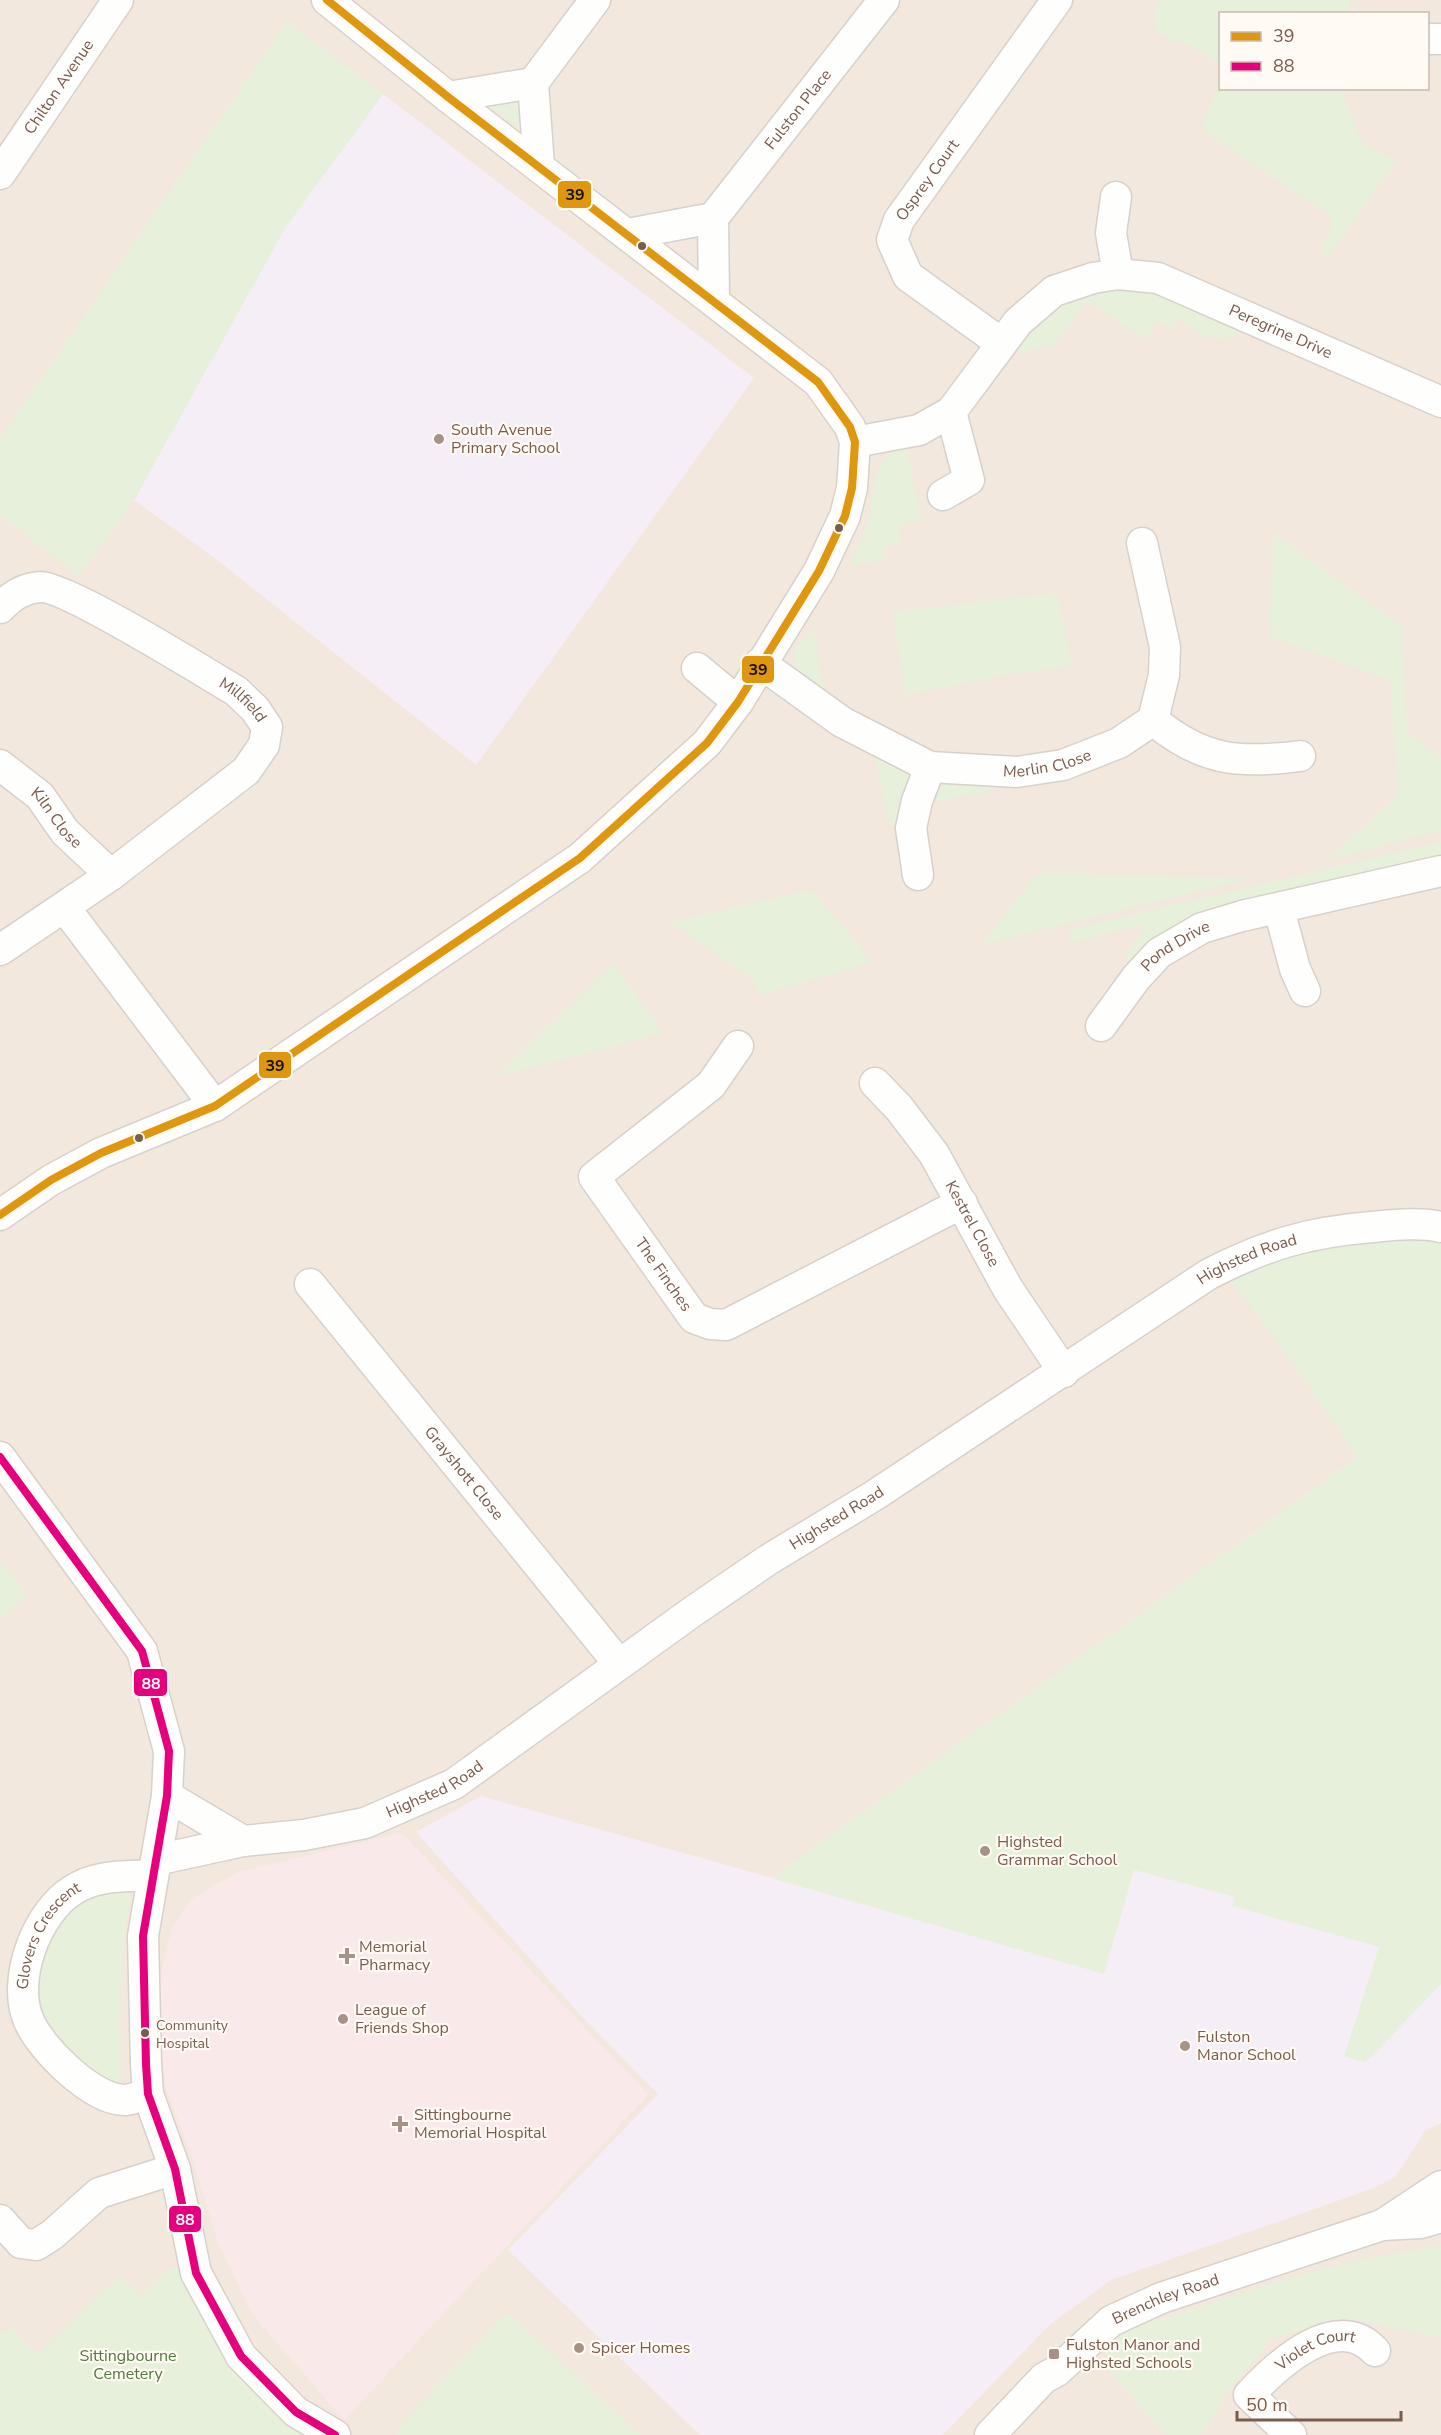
<svg xmlns="http://www.w3.org/2000/svg" width="1441" height="2435" font-family="'Nunito Sans',sans-serif">
<rect width="100%" height="100%" fill="#f9f5f0"/>
<path fill="#f2e8de" fill-rule="evenodd" d="M 0,0 L 1441,0 L 1441,2435 L 0,2435 ZM 1220,14 L 1428,14 L 1428,88 L 1220,88 Z"/>
<g fill="#f6eef6">
<path d="M 383,94 L 754,378 L 476,765 L 212,556 L 134,500 L 285,228 Z"/>
<path d="M 1441,1309 L 1441,2123 L 1425,2131 L 1396,2176 L 1374,2188 L 1111,2280 L 1049,2325 L 943,2435 L 700,2435 L 508,2250 L 658,2094 L 587,2022 L 416,1832 L 481,1796 L 772,1878 L 1358,1457 Z"/>
</g>
<path fill="#fae9e9" d="M 402,1833 L 648,2095 L 344,2420 L 252,2314 L 218,2242 L 191,2154 L 166,2088 L 161,2052 L 159,1982 L 173,1925 L 192,1899 L 238,1872 Z"/>
<g fill="#e7f0db">
<path d="M 1160,0 L 1349,0 L 1348,13 L 1220,14 L 1220,66 L 1193,47 L 1181,41 L 1171,41 L 1156,31 L 1155,14 Z"/>
<path d="M 287,21 L 383,94 L 285,228 L 134,500 L 79,576 L 0,515 L 0,438 Z"/>
<path d="M 1220,81 L 1220,88 L 1338,89 C 1353,105 1351,129 1366,145 C 1373,152 1388,156 1397,160 L 1329,256 L 1324,258 L 1321,247 L 1330,233 L 1332,216 L 1203,131 L 1206,116 Z"/>
<path d="M 523,93 L 524,131 L 483,101 Z"/>
<path d="M 1122,288 C 1165,292 1201,312 1240,330 L 1231,341 L 1225,337 L 1221,341 L 1213,336 L 1210,340 L 1178,318 L 1171,329 L 1158,321 L 1146,339 L 1086,301 L 1050,349 L 1043,344 L 1037,351 L 1031,347 L 1024,356 L 1016,350 C 1048,308 1070,294 1122,288 Z"/>
<path d="M 906,448 L 922,520 L 899,524 L 901,544 L 885,546 L 886,559 L 849,566 C 859,549 866,532 870,513 C 875,490 873,452 906,448 Z"/>
<path d="M 1274,533 L 1401,626 L 1407,733 L 1441,757 L 1441,830 L 1326,860 L 1399,794 L 1390,680 L 1269,637 Z"/>
<path d="M 1057,593 L 1072,666 L 1011,674 L 906,695 L 893,612 Z"/>
<path d="M 813,628 L 824,689 L 796,669 L 796,648 Z"/>
<path d="M 874,754 L 912,771 L 899,823 L 890,826 Z"/>
<path d="M 954,779 L 1025,783 L 934,802 L 938,788 Z"/>
<path d="M 1441,842 L 1441,861 L 1134,963 L 1128,962 L 1124,955 L 1145,930 L 1141,925 L 1071,942 L 1069,930 Z"/>
<path d="M 1042,873 L 1251,878 L 982,944 L 1034,877 Z"/>
<path d="M 809,890 L 819,897 L 872,962 L 760,995 L 752,979 L 671,922 Z"/>
<path d="M 613,964 L 663,1033 L 491,1078 L 499,1075 Z"/>
<path d="M 1398,1235 L 1441,1240 L 1441,1984 L 1374,2054 L 1365,2062 L 1344,2057 L 1379,1947 L 1232,1906 L 1235,1897 L 1134,1870 L 1104,1974 L 771,1878 L 1358,1457 L 1265,1324 L 1231,1282 L 1267,1261 L 1335,1242 Z"/>
<path d="M 0,1561 L 28,1595 L 0,1618 Z"/>
<path d="M 132,1883 C 122,1950 115,2015 121,2083 L 108,2084 L 53,2042 L 32,1985 L 64,1907 Z"/>
<path d="M 1441,2246 L 1441,2337 L 1347,2318 L 1272,2338 L 1224,2395 L 1222,2405 L 1200,2435 L 1166,2435 L 1102,2364 C 1107,2353 1113,2342 1123,2334 C 1135,2325 1164,2319 1179,2314 C 1265,2284 1350,2258 1441,2246 Z"/>
<path d="M 171,2268 L 180,2269 C 195,2297 207,2330 225,2356 C 246,2387 273,2412 303,2435 L 0,2435 L 0,2329 L 5,2334 L 12,2325 L 23,2342 L 38,2354 L 120,2275 L 141,2296 Z"/>
<path d="M 504,2315 L 510,2315 L 640,2435 L 397,2435 L 397,2429 Z"/>
</g>
<g fill="none" stroke-linecap="round" stroke-linejoin="round">
<defs>
<g id="minor">
<path d="M 1428,39 L 1441,39"/>
<path d="M 533,83 L 595,0"/>
<path d="M 448,97 L 533,83 L 539,166"/>
<path id="s1" d="M 0,174 L 118,0"/>
<path d="M 1116,197 L 1111,233 L 1118,274"/>
<path id="s2" d="M 713,218 L 884,0"/>
<path d="M 628,234 L 713,218 L 714,300"/>
<path id="s3" d="M 1001,343 L 908,276 L 892,240 L 899,220 L 1057,0"/>
<path id="s4" d="M 855,442 L 919,430 L 951,412 L 1018,322 L 1054,291 L 1093,278 L 1118,274 L 1158,278 L 1441,402"/>
<path d="M 943,495 L 969,480 L 951,412"/>
<path id="s5" d="M 0,608 C 11,596 23,588 40,587 C 66,586 204,672 236,691 L 255,709 L 267,727 L 264,745 L 246,771 L 111,875 L 0,950"/>
<path id="s6" d="M 760,663 L 842,722 L 930,767 L 1017,772 L 1063,765 L 1119,743 L 1153,720 L 1164,675 L 1165,647 L 1142,543"/>
<path d="M 697,668 L 738,702"/>
<path d="M 1153,720 C 1202,761 1239,764 1300,756"/>
<path id="s7" d="M 0,765 L 40,796 L 65,832 L 111,875"/>
<path d="M 918,875 L 911,828 L 917,801 L 930,767"/>
<path d="M 65,908 L 215,1106"/>
<path d="M 1279,909 L 1295,969 L 1305,991"/>
<path id="s8" d="M 1101,1026 L 1136,978 L 1159,953 L 1202,928 L 1242,916 L 1441,871"/>
<path id="s9" d="M 738,1046 L 711,1085 L 594,1177 L 694,1318 L 710,1324 L 726,1325 L 962,1203"/>
<path id="s10" d="M 875,1083 L 899,1108 L 934,1154 L 1008,1289 L 1064,1372"/>
<path d="M 0,1215 L 51,1180 L 101,1153 L 215,1106 L 580,858 L 707,743 L 738,702 L 819,571 L 845,516 L 852,488 L 855,442 L 850,427 L 818,382 L 448,97 L 327,0"/>
<path id="s11" d="M 310,1284 L 619,1664"/>
<path d="M 0,1457 L 142,1651 L 169,1751 L 167,1796 L 143,1936 L 146,2064 L 148,2094 L 175,2169 L 196,2273 L 241,2356 L 296,2412 L 335,2435"/>
<path d="M 167,1796 L 243,1841"/>
<path id="s12" d="M 156,1860 L 243,1841 L 304,1835 L 365,1823 L 454,1784 L 692,1612 L 768,1560 L 875,1495 L 1209,1274 C 1265,1245 1309,1232 1372,1227 C 1394,1225 1419,1222 1441,1227"/>
<path id="s13" d="M 148,2094 C 141,2096 133,2099 126,2100 C 93,2101 41,2049 29,2021 C 11,1981 36,1913 73,1890 C 98,1874 125,1877 153,1875"/>
<path d="M 0,2220 L 21,2243 L 36,2245 L 52,2235 L 99,2193 L 175,2169"/>
<path d="M 1382,2225 L 1441,2186"/>
<path id="s14" d="M 990,2435 L 1044,2378 L 1057,2371 L 1111,2321 L 1161,2298 L 1382,2225 L 1421,2223 L 1441,2217"/>
<path id="s15" d="M 1291,2435 L 1249,2395 C 1277,2365 1337,2309 1375,2351"/>
</g>
</defs>
<use href="#minor" stroke="#d7d1cb" stroke-width="33"/>
<use href="#minor" stroke="#fefefd" stroke-width="30"/>
<defs>
<path id="bus-1" d="M 0,1215 L 51,1180 L 101,1153 L 215,1106 L 580,858 L 707,743 L 738,702 L 819,571 L 845,516 L 852,488 L 855,442 L 850,427 L 818,382 L 448,97 L 327,0"/>
<path id="bus-2" d="M 0,1457 L 142,1651 L 169,1751 L 167,1796 L 143,1936 L 146,2064 L 148,2094 L 175,2169 L 196,2273 L 241,2356 L 296,2412 L 335,2435"/>
</defs>
<use href="#bus-1" stroke="#fffaf3" stroke-width="12"/>
<use href="#bus-2" stroke="#fffaf3" stroke-width="12"/>
<use href="#bus-1" stroke="#de970f" stroke-width="8"/>
<use href="#bus-2" stroke="#e5007d" stroke-width="8"/>
</g>
<g fill="#7a5c4d" stroke="#fffaf3" stroke-width="2">
<circle cx="642" cy="246" r="5"/>
<circle cx="839" cy="528" r="5"/>
<circle cx="139" cy="1138" r="5"/>
<circle cx="145" cy="2033" r="5"/>
</g>
<g fill="#a69286" stroke="#fffaf3" stroke-width="2">
<circle cx="439" cy="439" r="6"/>
<circle cx="985" cy="1851" r="6"/>
<path d="M344 1947h6v6h6v6h-6v6h-6v-6h-6v-6h6z"/>
<circle cx="343" cy="2019" r="6"/>
<circle cx="1185" cy="2046" r="6"/>
<path d="M397 2115h6v6h6v6h-6v6h-6v-6h-6v-6h6z"/>
<circle cx="579" cy="2348" r="6"/>
<rect x="1048" y="2348" width="12" height="12" rx="3"/>
</g>
<g text-anchor="middle" dominant-baseline="central" stroke-width="4.5" stroke-linejoin="round" paint-order="stroke">
<g font-size="14" fill="#7a5c4d" stroke="#fffaf3" text-anchor="start">
<text x="156" y="2025">Community<tspan x="156" dy="18">Hospital</tspan></text>
</g>
<g font-size="16" fill="#7a5c4d" stroke="#fffaf3">
<text stroke="none"><textPath href="#s1" startOffset="105">Chilton Avenue</textPath></text>
<text stroke="none"><textPath href="#s2" startOffset="138">Fulston Place</textPath></text>
<text stroke="none"><textPath href="#s3" startOffset="224">Osprey Court</textPath></text>
<text stroke="none"><textPath href="#s4" startOffset="502">Peregrine Drive</textPath></text>
<text stroke="none"><textPath href="#s5" startOffset="280">Millfield</textPath></text>
<text stroke="none"><textPath href="#s6" startOffset="318">Merlin Close</textPath></text>
<text stroke="none"><textPath href="#s7" startOffset="78">Kiln Close</textPath></text>
<text stroke="none"><textPath href="#s8" startOffset="111">Pond Drive</textPath></text>
<text stroke="none"><textPath href="#s10" startOffset="172">Kestrel Close</textPath></text>
<text stroke="none"><textPath href="#s12" startOffset="1262">Highsted Road</textPath></text>
<text stroke="none"><textPath href="#s9" startOffset="316">The Finches</textPath></text>
<text stroke="none"><textPath href="#s11" startOffset="244">Grayshott Close</textPath></text>
<text stroke="none"><textPath href="#s12" startOffset="776">Highsted Road</textPath></text>
<text stroke="none"><textPath href="#s12" startOffset="290">Highsted Road</textPath></text>
<text stroke="none"><textPath href="#s13" startOffset="246">Glovers Crescent</textPath></text>
<text stroke="none"><textPath href="#s14" startOffset="226">Brenchley Road</textPath></text>
<text stroke="none"><textPath href="#s15" startOffset="141">Violet Court</textPath></text>
</g>
<g font-size="16" fill="#7a5c4d" stroke="#fffaf3" text-anchor="start">
<text x="451" y="430">South Avenue<tspan x="451" dy="18">Primary School</tspan></text>
<text x="997" y="1842">Highsted<tspan x="997" dy="18">Grammar School</tspan></text>
<text x="359" y="1947">Memorial<tspan x="359" dy="18">Pharmacy</tspan></text>
<text x="355" y="2010">League of<tspan x="355" dy="18">Friends Shop</tspan></text>
<text x="1197" y="2037">Fulston<tspan x="1197" dy="18">Manor School</tspan></text>
<text x="414" y="2115">Sittingbourne<tspan x="414" dy="18">Memorial Hospital</tspan></text>
<text x="1066" y="2345">Fulston Manor and<tspan x="1066" dy="18">Highsted Schools</tspan></text>
<text x="591" y="2348">Spicer Homes</text>
</g>
<g font-size="16" fill="#537a41" stroke="#fffaf3">
<text x="128" y="2356">Sittingbourne<tspan x="128" dy="18">Cemetery</tspan></text>
</g>
</g>
<g stroke="#fffaf3" stroke-width="2">
<rect x="557" y="180" width="35" height="29" rx="6" fill="#de970f"/>
<rect x="741" y="655" width="34" height="29" rx="6" fill="#de970f"/>
<rect x="258" y="1051" width="34" height="28" rx="6" fill="#de970f"/>
<rect x="133" y="1668" width="35" height="29" rx="6" fill="#e5007d"/>
<rect x="168" y="2205" width="34" height="28" rx="6" fill="#e5007d"/>
</g>
<g font-size="16" text-anchor="middle" font-weight="bold" fill="#fff">
<text x="151" y="1689">88</text>
<text x="185" y="2225">88</text>
</g>
<g font-size="16" text-anchor="middle" font-weight="bold" fill="#111">
<text x="575" y="200">39</text>
<text x="758" y="675">39</text>
<text x="275" y="1071">39</text>
</g>
<rect x="1219" y="12" width="210" height="78" fill="#fffaf3" stroke="#cabbb1" stroke-width="1.5"/>
<rect x="1231" y="32" width="30" height="9" fill="#de970f" stroke="#cabbb1" stroke-width="1.5"/>
<text x="1273" y="42" font-size="18" fill="#7a5c4d">39</text>
<rect x="1231" y="62" width="30" height="9" fill="#e5007d" stroke="#cabbb1" stroke-width="1.5"/>
<text x="1273" y="72" font-size="18" fill="#7a5c4d">88</text>
<path d="M1237 2411v9h164v-9" fill="none" stroke="#7a5c4d" stroke-width="3"/>
<text x="1246" y="2411" font-size="18" fill="#7a5c4d" stroke="#fffaf3" stroke-width="4.5" paint-order="stroke">50 m</text>
</svg>
